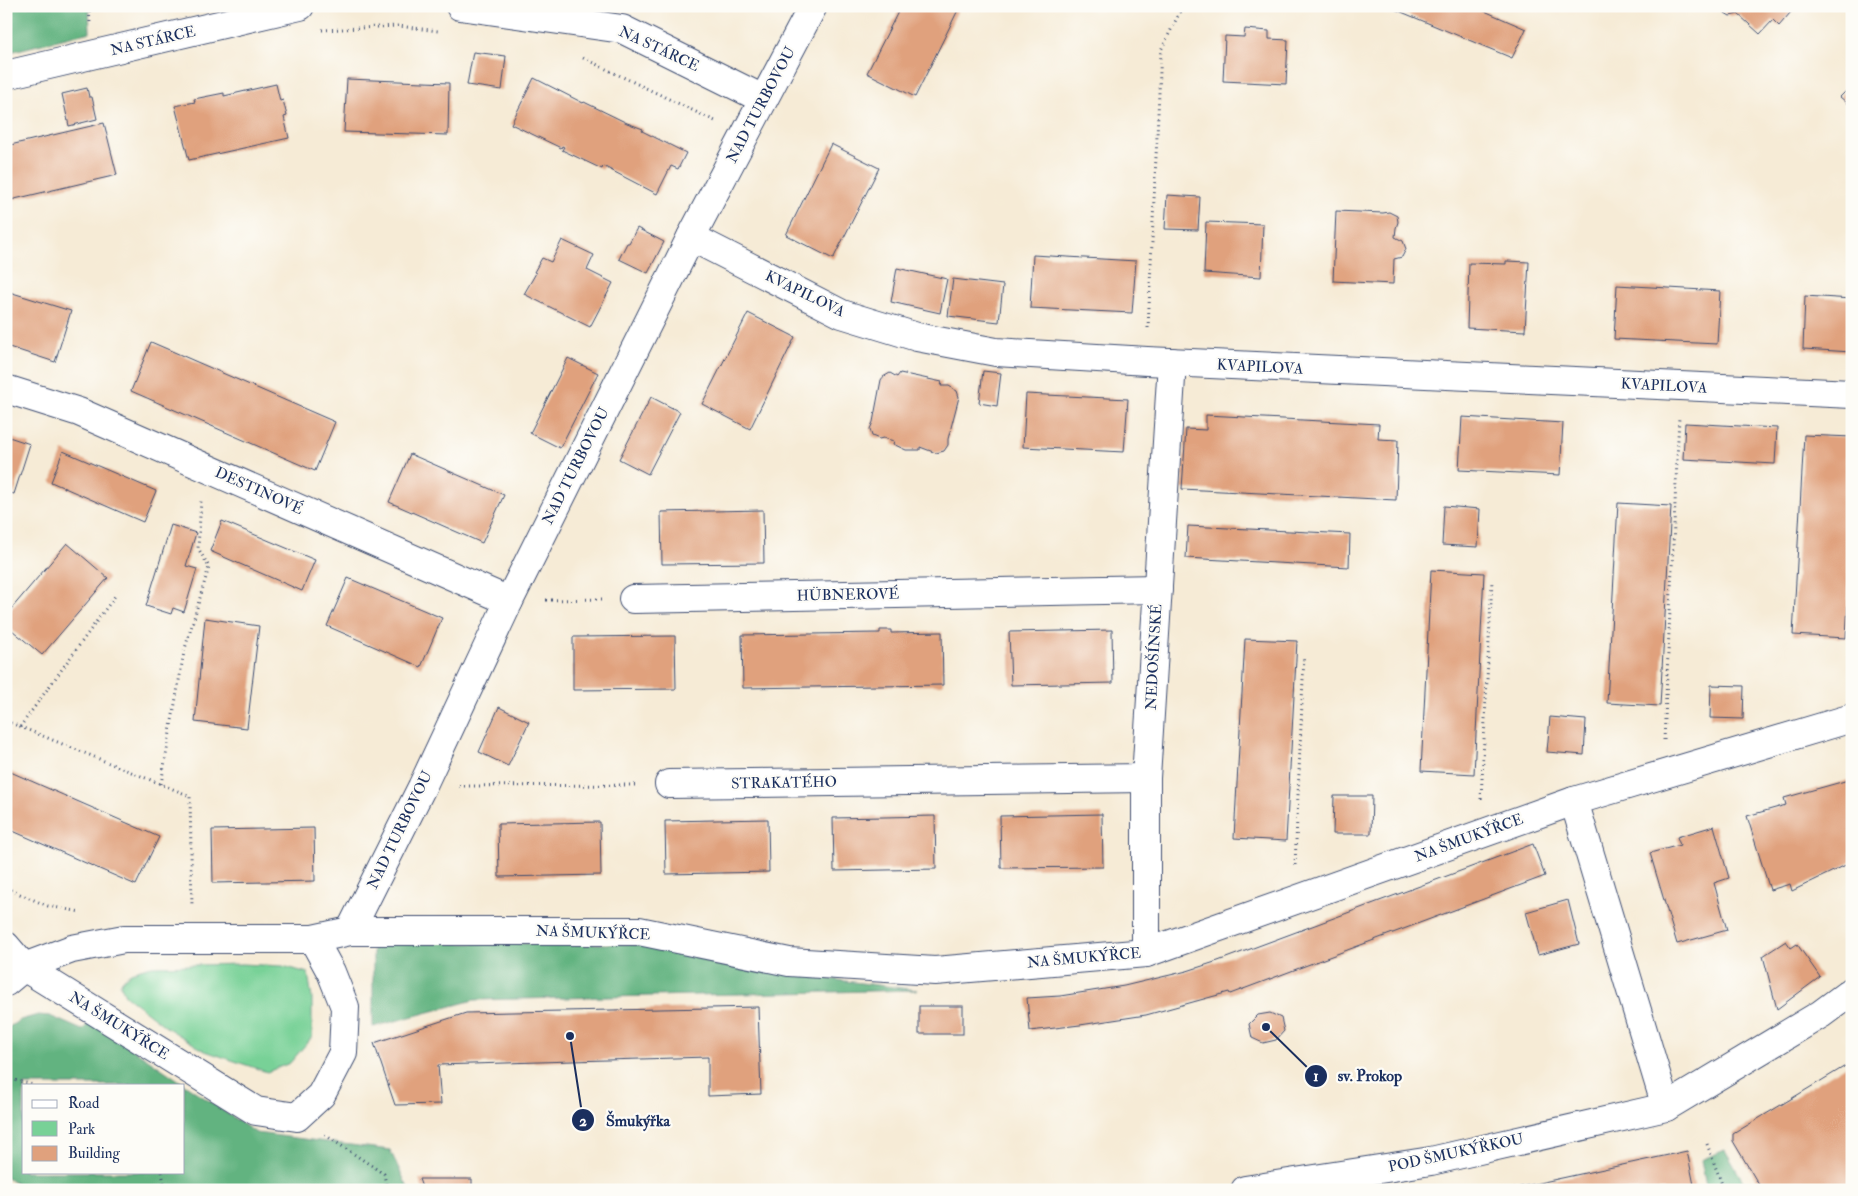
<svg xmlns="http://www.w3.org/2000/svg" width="1858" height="1196" font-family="'IM FELL Double Pica',serif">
<rect width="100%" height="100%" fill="#fdfcf7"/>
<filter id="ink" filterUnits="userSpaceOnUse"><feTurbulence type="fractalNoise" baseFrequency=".02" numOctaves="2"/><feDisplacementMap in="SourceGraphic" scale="10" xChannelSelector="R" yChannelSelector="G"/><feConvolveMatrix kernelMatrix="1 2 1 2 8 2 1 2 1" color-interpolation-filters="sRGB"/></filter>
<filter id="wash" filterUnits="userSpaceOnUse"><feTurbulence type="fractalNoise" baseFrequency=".0096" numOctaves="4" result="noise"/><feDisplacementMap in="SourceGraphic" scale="20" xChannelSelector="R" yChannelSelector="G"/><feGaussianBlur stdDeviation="1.12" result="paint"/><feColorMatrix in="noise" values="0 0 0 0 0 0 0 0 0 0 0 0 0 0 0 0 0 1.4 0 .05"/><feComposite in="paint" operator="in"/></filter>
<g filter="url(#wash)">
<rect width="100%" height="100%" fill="#f6ebd6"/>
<path fill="#78d197" stroke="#4a807a" d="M 242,964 L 283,966 L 308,973 L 312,998 L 312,1037 L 290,1063 L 267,1072 L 205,1051 L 166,1027 L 125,995 L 120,984 C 126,972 140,969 152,966 Z"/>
<g fill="#62b380" stroke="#3e716f" fill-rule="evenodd">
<path d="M 6,6 L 89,6 L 90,32 L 6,53 Z"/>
<path d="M 373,943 L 631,944 L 782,973 L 917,990 L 474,1000 L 373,1027 Z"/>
<path d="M 38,1015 L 50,1016 L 82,1030 L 92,1021 L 256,1133 L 390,1150 L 409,1190 L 29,1190 L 6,1177 L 6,1029 L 20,1020 ZM 24,1085 L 184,1085 L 184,1172 L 24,1172 Z"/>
<path d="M 1725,1150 L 1748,1190 L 1707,1190 L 1701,1160 Z"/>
</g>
<g id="blocks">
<g fill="#e0a17d">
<path d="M 901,6 L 960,6 L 915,97 L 867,73 Z"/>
<path d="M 1387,6 L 1473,6 L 1526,29 L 1512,58 Z"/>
<path d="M 1722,6 L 1796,6 L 1779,26 L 1773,20 L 1760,34 L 1738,14 L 1730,16 L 1725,13 Z"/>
<path d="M 1245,29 L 1269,31 L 1269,39 L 1288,40 L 1286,84 L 1223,81 L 1225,36 L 1244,37 Z"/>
<path d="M 473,52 L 506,56 L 502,90 L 467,85 Z"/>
<path d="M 534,78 L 583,103 L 584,102 L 627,123 L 643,129 L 642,131 L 686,153 L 678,169 L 671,166 L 657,194 L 603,166 L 602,169 L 562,150 L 564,147 L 562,146 L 561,148 L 511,124 Z"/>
<path d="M 347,79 L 449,83 L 448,135 L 344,132 Z"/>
<path d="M 276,84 L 280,101 L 283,100 L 287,116 L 284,117 L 289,138 L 189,160 L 175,106 L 195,102 L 194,99 L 224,93 L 224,96 Z"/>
<path d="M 1852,85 L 1852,107 L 1840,97 Z"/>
<path d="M 87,88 L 89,97 L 92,97 L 97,119 L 69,126 L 62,94 Z"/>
<path d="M 104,123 L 117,175 L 6,201 L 6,146 Z"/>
<path d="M 831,144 L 879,168 L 833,259 L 786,235 Z"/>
<path d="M 1167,195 L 1200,197 L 1198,230 L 1165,229 Z"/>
<path d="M 1336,211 L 1383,213 L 1389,212 L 1397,216 L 1398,222 L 1396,228 L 1395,237 L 1403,241 L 1406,249 L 1402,257 L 1394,259 L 1393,284 L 1333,281 Z"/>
<path d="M 1206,222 L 1263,224 L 1261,277 L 1204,273 Z"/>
<path d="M 637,228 L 664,242 L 648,273 L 619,259 L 627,243 L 629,243 Z"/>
<path d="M 562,240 L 594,255 L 587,270 L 613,283 L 590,327 L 524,294 L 536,273 L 534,272 L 542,258 L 551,262 Z"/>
<path d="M 1033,255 L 1136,261 L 1132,313 L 1030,308 Z"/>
<path d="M 1506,261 L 1529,262 L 1525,331 L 1467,328 L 1469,263 L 1506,264 Z"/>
<path d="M 897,268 L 947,279 L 940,313 L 891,302 Z"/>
<path d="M 953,279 L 1003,285 L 999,322 L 948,316 Z"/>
<path d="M 1617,285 L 1720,291 L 1717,344 L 1614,339 Z"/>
<path d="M 6,291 L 71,311 L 55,362 L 6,346 Z"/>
<path d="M 1805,296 L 1852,299 L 1852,352 L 1803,349 Z"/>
<path d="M 748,313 L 795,337 L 750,429 L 702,404 Z"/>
<path d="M 151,342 L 335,422 L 315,471 L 131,391 Z"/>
<path d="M 568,358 L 598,373 L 560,448 L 530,433 Z"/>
<path d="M 983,371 L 1001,373 L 997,406 L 979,403 Z"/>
<path d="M 890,373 L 897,377 L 900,373 L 942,382 L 941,386 L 949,386 L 957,391 L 959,397 L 948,439 L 948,445 L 944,451 L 936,453 L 920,447 L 920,450 L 906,450 L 893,444 L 894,441 L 883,438 L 879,439 L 872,436 L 870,429 L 873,422 L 881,380 L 883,377 Z"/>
<path d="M 1026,394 L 1128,399 L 1124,452 L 1023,447 Z"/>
<path d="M 651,397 L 680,412 L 648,474 L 619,459 Z"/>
<path d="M 1206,415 L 1379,424 L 1378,439 L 1398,440 L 1396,500 L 1182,489 L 1186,429 L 1206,430 Z"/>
<path d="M 1462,417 L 1563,423 L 1560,475 L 1459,470 Z"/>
<path d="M 1685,423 L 1777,428 L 1775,464 L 1683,459 Z"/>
<path d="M 1804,435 L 1852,437 L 1852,534 L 1846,638 L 1793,635 Z"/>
<path d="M 6,436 L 30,444 L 14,494 L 6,492 Z"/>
<path d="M 63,451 L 156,491 L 143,522 L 51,482 Z"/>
<path d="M 410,454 L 504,495 L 482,543 L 389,502 Z"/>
<path d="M 1618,503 L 1671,506 L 1660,706 L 1607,703 Z"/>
<path d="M 1444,506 L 1480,509 L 1478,547 L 1442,545 Z"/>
<path d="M 763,510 L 764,563 L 662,564 L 661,512 Z"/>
<path d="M 222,521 L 315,560 L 302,591 L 210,551 Z"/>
<path d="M 171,525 L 196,533 L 186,566 L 197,569 L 184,612 L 173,608 L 171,614 L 146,606 Z"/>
<path d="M 1188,526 L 1350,534 L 1349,567 L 1186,558 Z"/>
<path d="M 67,543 L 108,578 L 42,655 L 6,625 L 6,615 Z"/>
<path d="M 1431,570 L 1484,573 L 1474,774 L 1421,771 Z"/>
<path d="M 348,578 L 442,618 L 421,667 L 327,626 Z"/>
<path d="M 205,618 L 259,626 L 247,728 L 195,722 Z"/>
<path d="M 880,630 L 891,630 L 891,633 L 942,632 L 943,685 L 743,688 L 742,635 L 880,633 Z"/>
<path d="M 1112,630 L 1113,683 L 1011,685 L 1009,632 Z"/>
<path d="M 675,636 L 676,689 L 573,690 L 573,637 Z"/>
<path d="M 1245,639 L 1297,641 L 1286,841 L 1234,838 Z"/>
<path d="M 1711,685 L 1744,686 L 1743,719 L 1710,718 Z"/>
<path d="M 499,707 L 529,722 L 508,766 L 479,752 Z"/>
<path d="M 1550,717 L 1586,720 L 1584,755 L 1547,752 Z"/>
<path d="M 6,770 L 159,837 L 136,885 L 6,828 Z"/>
<path d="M 1852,779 L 1852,862 L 1792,891 L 1790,884 L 1770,890 L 1747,816 L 1786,805 L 1784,798 Z"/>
<path d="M 1334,796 L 1372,796 L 1371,834 L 1333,834 Z"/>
<path d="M 1102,814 L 1103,867 L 1001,868 L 1000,816 Z"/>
<path d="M 935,816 L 936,869 L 834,871 L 833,818 Z"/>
<path d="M 768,819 L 769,872 L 666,874 L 665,821 Z"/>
<path d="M 600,822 L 601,875 L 499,877 L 498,824 Z"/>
<path d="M 1714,826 L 1729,878 L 1714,883 L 1727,930 L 1677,944 L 1650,853 L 1680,845 L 1677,837 Z"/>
<path d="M 314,828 L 315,881 L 213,883 L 212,830 Z"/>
<path d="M 1533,844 L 1545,876 L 1230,994 L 1229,992 L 1146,1015 L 1080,1025 L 1030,1031 L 1027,998 L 1060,996 L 1124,986 L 1187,971 L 1218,961 Z"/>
<path d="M 1568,900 L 1579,944 L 1538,955 L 1526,912 Z"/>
<path d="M 1786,941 L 1791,948 L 1797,944 L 1820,977 L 1777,1009 L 1763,956 Z"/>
<rect x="919" y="1006" width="44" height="28"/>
<path d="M 758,1007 L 761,1094 L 708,1096 L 708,1057 L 438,1065 L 441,1104 L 395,1105 L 374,1043 L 466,1013 Z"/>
<path d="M 1270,1013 L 1281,1018 L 1284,1031 L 1276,1040 L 1263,1043 L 1252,1038 L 1249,1024 L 1258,1015 Z"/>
<path d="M 1852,1062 L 1852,1190 L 1762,1190 L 1733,1141 L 1733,1134 Z"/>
<path d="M 1687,1151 L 1695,1190 L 1511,1190 L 1511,1189 Z"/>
<path d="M 419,1179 L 472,1179 L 472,1190 L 423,1190 Z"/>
</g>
</g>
</g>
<g filter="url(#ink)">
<use href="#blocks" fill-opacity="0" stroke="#3c4b70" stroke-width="1"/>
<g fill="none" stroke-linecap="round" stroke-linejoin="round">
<defs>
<g id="street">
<path d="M 460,6 L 622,29 L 763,99"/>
<path d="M 6,75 L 300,6"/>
<path d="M 691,237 L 842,314 L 917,337 L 996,352 L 1147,361 L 1852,394"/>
<path d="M 6,389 L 79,412 L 509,601"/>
<path d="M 633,599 L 1158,589"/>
<path d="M 669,784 L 1146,778"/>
<path d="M 1574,801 L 1666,1107"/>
<path d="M 350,931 L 422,787 L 509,601 L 691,237 L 813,6"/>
<path d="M 6,946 L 24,967 L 256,1111 L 297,1117 L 321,1095 L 343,1053 L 345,1007 L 331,972 L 313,939"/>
<path d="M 1146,953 L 1146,778 L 1172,362"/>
<path d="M 6,982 L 24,967 L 72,949 L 124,939 L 313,939 L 350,931 L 639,931 L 789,962 L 935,971 L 1146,953 L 1574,801 L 1852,718"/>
<path d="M 1245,1190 L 1431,1161 L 1666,1107 L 1821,1014 L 1852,991"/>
</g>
</defs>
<use href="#street" stroke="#3c4b70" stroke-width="30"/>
<g stroke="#3c4b70" stroke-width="3" stroke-dasharray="1 4" stroke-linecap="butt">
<path d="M 89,6 L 90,23"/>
<path d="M 322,30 L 398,26 L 438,31"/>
<path d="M 583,58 L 715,121"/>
<path d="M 1148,328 L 1161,50 L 1183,6"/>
<path d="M 546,600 L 603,599"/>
<path d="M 6,721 L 190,796 L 192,907"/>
<path d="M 20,727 L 115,596"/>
<path d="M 1664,740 L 1679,417"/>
<path d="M 161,784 L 184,652 L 209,567 L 198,548 L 201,500"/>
<path d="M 459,786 L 638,785"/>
<path d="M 1481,799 L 1492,581"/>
<path d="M 1295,865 L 1304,656"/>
<path d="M 6,888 L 48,906 L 81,912"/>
<path d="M 6,1078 L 33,1085"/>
<path d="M 325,1135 L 384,1174 L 387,1190"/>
<path d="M 1707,1144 L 1724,1190"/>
<path d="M 162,1172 L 165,1190"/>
</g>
<use href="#street" stroke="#fff" stroke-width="28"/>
</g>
</g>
<g text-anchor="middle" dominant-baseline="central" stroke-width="4.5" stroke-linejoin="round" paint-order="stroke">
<g font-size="15" fill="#1b2f5e" stroke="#fdfcf7">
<text transform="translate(153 41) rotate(-13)">NA STÁRCE</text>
<text transform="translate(659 49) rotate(25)">NA STÁRCE</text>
<text transform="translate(761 105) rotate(-62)">NAD TURBOVOU</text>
<text transform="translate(805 294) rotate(26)">KVAPILOVA</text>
<text transform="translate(1260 367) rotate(3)">KVAPILOVA</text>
<text transform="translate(1664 386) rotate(3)">KVAPILOVA</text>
<text transform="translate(576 466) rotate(-63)">NAD TURBOVOU</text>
<text transform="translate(259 491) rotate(24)">DESTINOVÉ</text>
<text transform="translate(848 595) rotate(-1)">HÜBNEROVÉ</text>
<text transform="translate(1154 657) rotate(-87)">NEDOŠÍNSKÉ</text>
<text transform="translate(784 783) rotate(-1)">STRAKATÉHO</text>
<text transform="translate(400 830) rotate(-64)">NAD TURBOVOU</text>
<text transform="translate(1469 838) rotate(-20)">NA ŠMUKÝŘCE</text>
<text transform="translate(593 933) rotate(2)">NA ŠMUKÝŘCE</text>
<text transform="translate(1084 958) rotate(-5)">NA ŠMUKÝŘCE</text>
<text transform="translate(119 1026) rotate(32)">NA ŠMUKÝŘCE</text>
<text transform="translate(1456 1153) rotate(-12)">POD ŠMUKÝŘKOU</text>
</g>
</g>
<path fill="none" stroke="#1b2f5e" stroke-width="2" d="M1266 1027L1316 1076M570 1036L583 1120"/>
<g fill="#1b2f5e" stroke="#fdfcf7" stroke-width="2">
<circle cx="1266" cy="1027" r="5"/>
<circle cx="570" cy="1036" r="5"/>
<circle cx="1316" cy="1076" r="12"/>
<circle cx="583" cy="1120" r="12"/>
</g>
<g font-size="15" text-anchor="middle" font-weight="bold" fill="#fff">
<text x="1316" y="1081">1</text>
<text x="583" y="1126">2</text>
</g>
<g font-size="16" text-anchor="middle" font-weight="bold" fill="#1b2f5e" stroke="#fdfcf7" stroke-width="4.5" stroke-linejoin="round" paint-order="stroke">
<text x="1370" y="1081">sv. Prokop</text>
<text x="638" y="1126">Šmukýřka</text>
</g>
<rect width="1858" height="1196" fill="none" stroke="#fdfcf7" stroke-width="25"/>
<rect x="22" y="1084" width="162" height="90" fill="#fdfcf7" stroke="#a3aaba"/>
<rect x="32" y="1100" width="25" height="8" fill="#ffffff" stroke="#a3aaba"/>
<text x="68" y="1108" font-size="15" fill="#1b2f5e">Road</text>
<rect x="32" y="1121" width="25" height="15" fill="#78d197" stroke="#a3aaba"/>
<text x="68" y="1134" font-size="15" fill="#1b2f5e">Park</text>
<rect x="32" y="1146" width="25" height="15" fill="#e0a17d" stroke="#a3aaba"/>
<text x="68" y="1158" font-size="15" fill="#1b2f5e">Building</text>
</svg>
